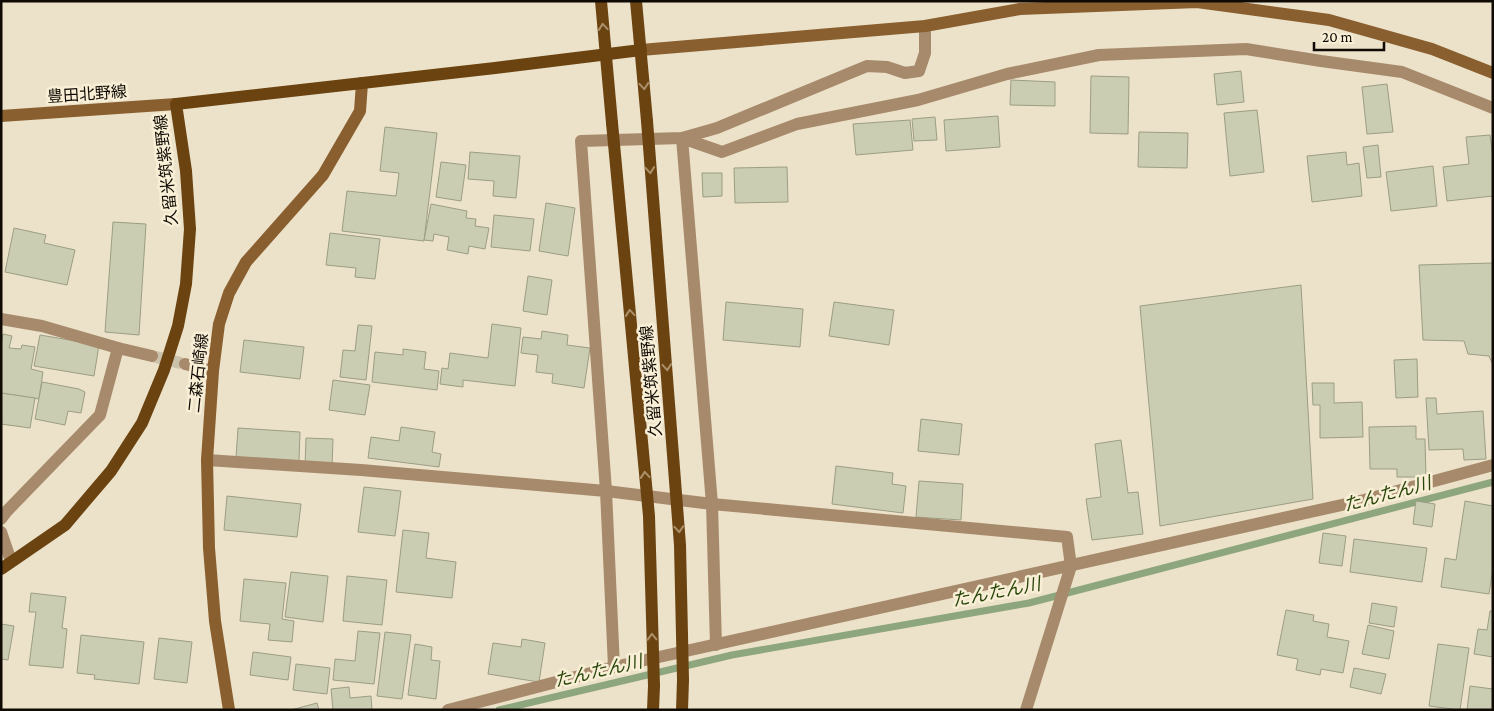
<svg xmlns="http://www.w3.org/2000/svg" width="1494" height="711" font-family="'Crimson Pro','Noto Sans JP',serif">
<rect width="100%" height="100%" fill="#ece2c9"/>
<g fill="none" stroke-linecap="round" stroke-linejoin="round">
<path stroke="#8ea67e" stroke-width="7" d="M 499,710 L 732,655 L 1029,603 L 1493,482"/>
</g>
<g fill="#cbcdb3" stroke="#9b9d84">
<path d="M 1241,71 L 1244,102 L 1217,105 L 1214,74 Z"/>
<path d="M 1091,76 L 1129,77 L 1128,134 L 1090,133 Z"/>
<path d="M 1011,80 L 1055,82 L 1055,106 L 1010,105 Z"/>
<path d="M 1387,84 L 1393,132 L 1367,134 L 1362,87 Z"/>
<path d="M 1257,110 L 1264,172 L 1230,176 L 1224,113 Z"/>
<path d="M 998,116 L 1000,147 L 946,151 L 944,120 Z"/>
<path d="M 935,117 L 937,140 L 914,141 L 912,119 Z"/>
<path d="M 910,120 L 913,150 L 856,155 L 853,124 Z"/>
<path d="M 385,127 L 437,133 L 424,241 L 342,231 L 347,191 L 396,196 L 399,173 L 380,171 Z"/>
<path d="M 1139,132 L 1188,133 L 1187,168 L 1138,167 Z"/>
<path d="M 1490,135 L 1493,156 L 1493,196 L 1447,201 L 1443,167 L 1469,164 L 1466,137 Z"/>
<path d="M 1378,145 L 1381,177 L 1367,178 L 1363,147 Z"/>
<path d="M 470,152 L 520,156 L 516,198 L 493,196 L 494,181 L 468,179 Z"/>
<path d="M 1346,152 L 1347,165 L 1359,163 L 1362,196 L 1312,202 L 1307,156 Z"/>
<path d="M 441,162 L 466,165 L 461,201 L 436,197 Z"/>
<path d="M 1433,166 L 1437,206 L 1391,211 L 1386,172 Z"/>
<path d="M 787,167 L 788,202 L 735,203 L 734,168 Z"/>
<path d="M 702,173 L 722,173 L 722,196 L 703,197 Z"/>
<path d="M 546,203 L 575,208 L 568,256 L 539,251 Z"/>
<path d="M 431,204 L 467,211 L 466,218 L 476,219 L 475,226 L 489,228 L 485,249 L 469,246 L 468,254 L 447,250 L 449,237 L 434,234 L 433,241 L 424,240 Z"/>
<path d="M 494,215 L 534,219 L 530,251 L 491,247 Z"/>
<path d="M 113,222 L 146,224 L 139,335 L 105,332 Z"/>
<path d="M 14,228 L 46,235 L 44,243 L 75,250 L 67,285 L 5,272 Z"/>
<path d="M 330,233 L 380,239 L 375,279 L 355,277 L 356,268 L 326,265 Z"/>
<path d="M 1493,263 L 1493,365 L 1489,356 L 1468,354 L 1464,341 L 1423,340 L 1419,265 Z"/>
<path d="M 528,276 L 552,280 L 547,315 L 523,311 Z"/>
<path d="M 1301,285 L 1313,499 L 1160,526 L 1140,306 Z"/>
<path d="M 726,302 L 803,309 L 800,347 L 723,340 Z"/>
<path d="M 834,302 L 894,310 L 889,345 L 829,336 Z"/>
<path d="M 492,324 L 521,328 L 515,386 L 463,380 L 463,387 L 440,384 L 442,368 L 448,369 L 450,353 L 488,358 Z"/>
<path d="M 358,325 L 372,326 L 366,380 L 340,377 L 343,350 L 355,351 Z"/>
<path d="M 542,331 L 568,335 L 567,345 L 590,348 L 584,388 L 552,383 L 553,374 L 536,372 L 538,355 L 521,353 L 523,337 L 541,339 Z"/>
<path d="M 3,334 L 12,336 L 9,348 L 21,349 L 22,345 L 35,347 L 31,369 L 43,372 L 39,399 L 1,393 L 1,345 Z"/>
<path d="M 40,335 L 99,345 L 94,376 L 34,366 Z"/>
<path d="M 244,340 L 304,347 L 300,379 L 240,372 Z"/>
<path d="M 403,349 L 426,352 L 424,369 L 439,371 L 437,390 L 372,382 L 375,352 L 403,355 Z"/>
<path d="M 1417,359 L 1418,397 L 1396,398 L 1394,360 Z"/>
<path d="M 333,380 L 370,385 L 365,415 L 329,410 Z"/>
<path d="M 42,382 L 79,389 L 85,392 L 81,413 L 68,411 L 65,425 L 35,419 Z"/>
<path d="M 1312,383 L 1334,383 L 1334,403 L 1362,402 L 1363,437 L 1320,438 L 1320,405 L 1313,405 Z"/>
<path d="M 1,393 L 35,398 L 30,428 L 1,424 Z"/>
<path d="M 1426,398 L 1436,398 L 1437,414 L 1483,411 L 1486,459 L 1464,460 L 1463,449 L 1429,450 Z"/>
<path d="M 921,419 L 962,424 L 959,455 L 918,451 Z"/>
<path d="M 1416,426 L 1416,439 L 1425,439 L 1426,477 L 1397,477 L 1397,469 L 1370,469 L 1369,427 Z"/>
<path d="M 401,427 L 435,432 L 432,452 L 441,454 L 439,467 L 368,458 L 371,437 L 399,441 Z"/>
<path d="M 238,428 L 300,432 L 299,461 L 236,458 Z"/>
<path d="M 306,438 L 333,439 L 332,467 L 305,466 Z"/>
<path d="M 1121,440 L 1128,493 L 1138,492 L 1143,534 L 1092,540 L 1086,499 L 1101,497 L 1095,444 Z"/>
<path d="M 836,466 L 893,473 L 892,484 L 906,486 L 903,513 L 832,504 Z"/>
<path d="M 919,481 L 963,484 L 961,520 L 916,517 Z"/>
<path d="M 364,487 L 401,491 L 395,536 L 358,532 Z"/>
<path d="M 227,496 L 301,504 L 297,537 L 224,530 Z"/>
<path d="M 1416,501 L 1435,504 L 1432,527 L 1413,524 Z"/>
<path d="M 1465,501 L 1493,506 L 1493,568 L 1489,594 L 1441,587 L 1445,558 L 1456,560 Z"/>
<path d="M 403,530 L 429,533 L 426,558 L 456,562 L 452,598 L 396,592 Z"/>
<path d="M 1323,533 L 1346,536 L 1342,566 L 1319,563 Z"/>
<path d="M 1354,539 L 1427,548 L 1422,582 L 1350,572 Z"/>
<path d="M 291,572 L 328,576 L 323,622 L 285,617 Z"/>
<path d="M 347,576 L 387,580 L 382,625 L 343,621 Z"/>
<path d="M 244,579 L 286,583 L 282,619 L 294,621 L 292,642 L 268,640 L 270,624 L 240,621 Z"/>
<path d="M 31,593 L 66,597 L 62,628 L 67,629 L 63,668 L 29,665 L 36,612 L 29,612 Z"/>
<path d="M 1372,603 L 1397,607 L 1394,627 L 1369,623 Z"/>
<path d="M 1286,610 L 1314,615 L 1313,621 L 1329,624 L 1327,637 L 1349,641 L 1343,673 L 1321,669 L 1320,675 L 1296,670 L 1298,659 L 1277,655 Z"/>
<path d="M 1490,611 L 1493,611 L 1493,657 L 1474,654 L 1478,629 L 1487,630 Z"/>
<path d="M 1,624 L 14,626 L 8,660 L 1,659 Z"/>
<path d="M 1368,625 L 1394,631 L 1389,659 L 1362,654 Z"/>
<path d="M 358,631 L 380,633 L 374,684 L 333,680 L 335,659 L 355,661 Z"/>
<path d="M 385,632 L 411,635 L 402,699 L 377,696 Z"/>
<path d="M 81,635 L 144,642 L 139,684 L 94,679 L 95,675 L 77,673 Z"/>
<path d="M 159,638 L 192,642 L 187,683 L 154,679 Z"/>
<path d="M 522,639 L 545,643 L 539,682 L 488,674 L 493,643 L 521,647 Z"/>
<path d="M 415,644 L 432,647 L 431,660 L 440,661 L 436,699 L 408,695 Z"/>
<path d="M 1438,644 L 1469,648 L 1460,710 L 1429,706 Z"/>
<path d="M 253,652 L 291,657 L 288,680 L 250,675 Z"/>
<path d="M 296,664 L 330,668 L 327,694 L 293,690 Z"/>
<path d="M 1354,668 L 1386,674 L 1381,694 L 1350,687 Z"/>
<path d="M 1470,686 L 1493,689 L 1493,710 L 1467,710 Z"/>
<path d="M 349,687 L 350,698 L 371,696 L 372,710 L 333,710 L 331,689 Z"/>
<path d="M 317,703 L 319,710 L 291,710 Z"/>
</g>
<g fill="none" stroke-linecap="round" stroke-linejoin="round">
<path stroke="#cbc2ab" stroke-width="12" stroke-dasharray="12 6" stroke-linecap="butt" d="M 152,356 L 185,364"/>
<g stroke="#a78a6c" stroke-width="12">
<path d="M 1,319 L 42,326 L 118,348 L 152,356"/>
<path d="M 185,364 L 213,371"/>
<path d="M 207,460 L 361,470 L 606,491 L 712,504 L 1067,537 L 1071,566 L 1026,710"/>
<path d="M 1,519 L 7,511 L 100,415 L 118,348"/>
<path d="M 1,532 L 11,561"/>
<path d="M 716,645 L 712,504 L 682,138 L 722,152 L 797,124 L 918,100 L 1007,74 L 1099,55 L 1246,49 L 1321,61 L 1402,72 L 1493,108"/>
<path d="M 614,667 L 606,491 L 581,141 L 682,138 L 717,128 L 867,66 L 887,67 L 905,73 L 919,71 L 925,53 L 925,26"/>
<path d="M 448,710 L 614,667 L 1364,500 L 1493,465"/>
</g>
<g stroke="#895f30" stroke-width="12">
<path d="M 641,50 L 925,26 L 1020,9 L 1197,2 L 1329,20 L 1432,49 L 1493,73"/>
<path d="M 1,116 L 176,104"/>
<path d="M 229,710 L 215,621 L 209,548 L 207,460 L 213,371 L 219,324 L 229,293 L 246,262 L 323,175 L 360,111 L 362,83"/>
</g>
<g stroke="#6b4311" stroke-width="12">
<path d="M 601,1 L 612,123"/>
<path d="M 636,1 L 647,121"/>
<path d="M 1,569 L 65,525 L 111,471 L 142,423 L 164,370 L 178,326 L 186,284 L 190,229 L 186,171 L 176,104 L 495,68 L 641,50"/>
<path d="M 653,710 L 654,686"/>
<path d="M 682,710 L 683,680"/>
</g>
<g stroke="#6b4311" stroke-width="12">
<path d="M 647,121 L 680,545 L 683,680"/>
<path d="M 612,123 L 649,516 L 654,686"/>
</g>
</g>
<defs><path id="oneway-chevron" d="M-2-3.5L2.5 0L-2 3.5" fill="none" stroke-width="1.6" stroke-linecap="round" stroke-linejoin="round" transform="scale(1.25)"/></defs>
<g stroke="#ab906a">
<use href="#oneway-chevron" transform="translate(603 27) rotate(-95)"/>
<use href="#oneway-chevron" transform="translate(644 86) rotate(85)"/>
<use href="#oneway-chevron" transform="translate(650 170) rotate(85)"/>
<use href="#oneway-chevron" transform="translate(630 313) rotate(-95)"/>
<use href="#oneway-chevron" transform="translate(667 367) rotate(85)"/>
<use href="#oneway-chevron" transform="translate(645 475) rotate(-95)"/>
<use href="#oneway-chevron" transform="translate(679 529) rotate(86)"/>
<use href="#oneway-chevron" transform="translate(652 637) rotate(-92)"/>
</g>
<g text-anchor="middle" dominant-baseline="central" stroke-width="5" stroke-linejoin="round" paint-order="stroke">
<g font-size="16" fill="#0f0b04" stroke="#f9efd6">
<text transform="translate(87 94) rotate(-4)">豊田北野線</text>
<text transform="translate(166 170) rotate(-96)">久留米筑紫野線</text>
<text transform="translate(198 373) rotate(-84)">二森石崎線</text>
<text transform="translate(651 381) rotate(-95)">久留米筑紫野線</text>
</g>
<g font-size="18" font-style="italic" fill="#28460a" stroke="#f9efd6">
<text transform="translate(1387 494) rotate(-15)">たんたん川</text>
<text transform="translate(996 592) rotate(-11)">たんたん川</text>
<text transform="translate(598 671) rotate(-13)">たんたん川</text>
</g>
</g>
<rect width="1494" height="711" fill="none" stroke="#0f0b04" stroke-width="5"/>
<path d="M1314 42v8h70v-8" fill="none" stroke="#0f0b04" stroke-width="2.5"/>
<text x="1322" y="42" font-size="15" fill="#0f0b04" stroke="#f9efd6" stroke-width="4" paint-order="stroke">20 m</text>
</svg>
